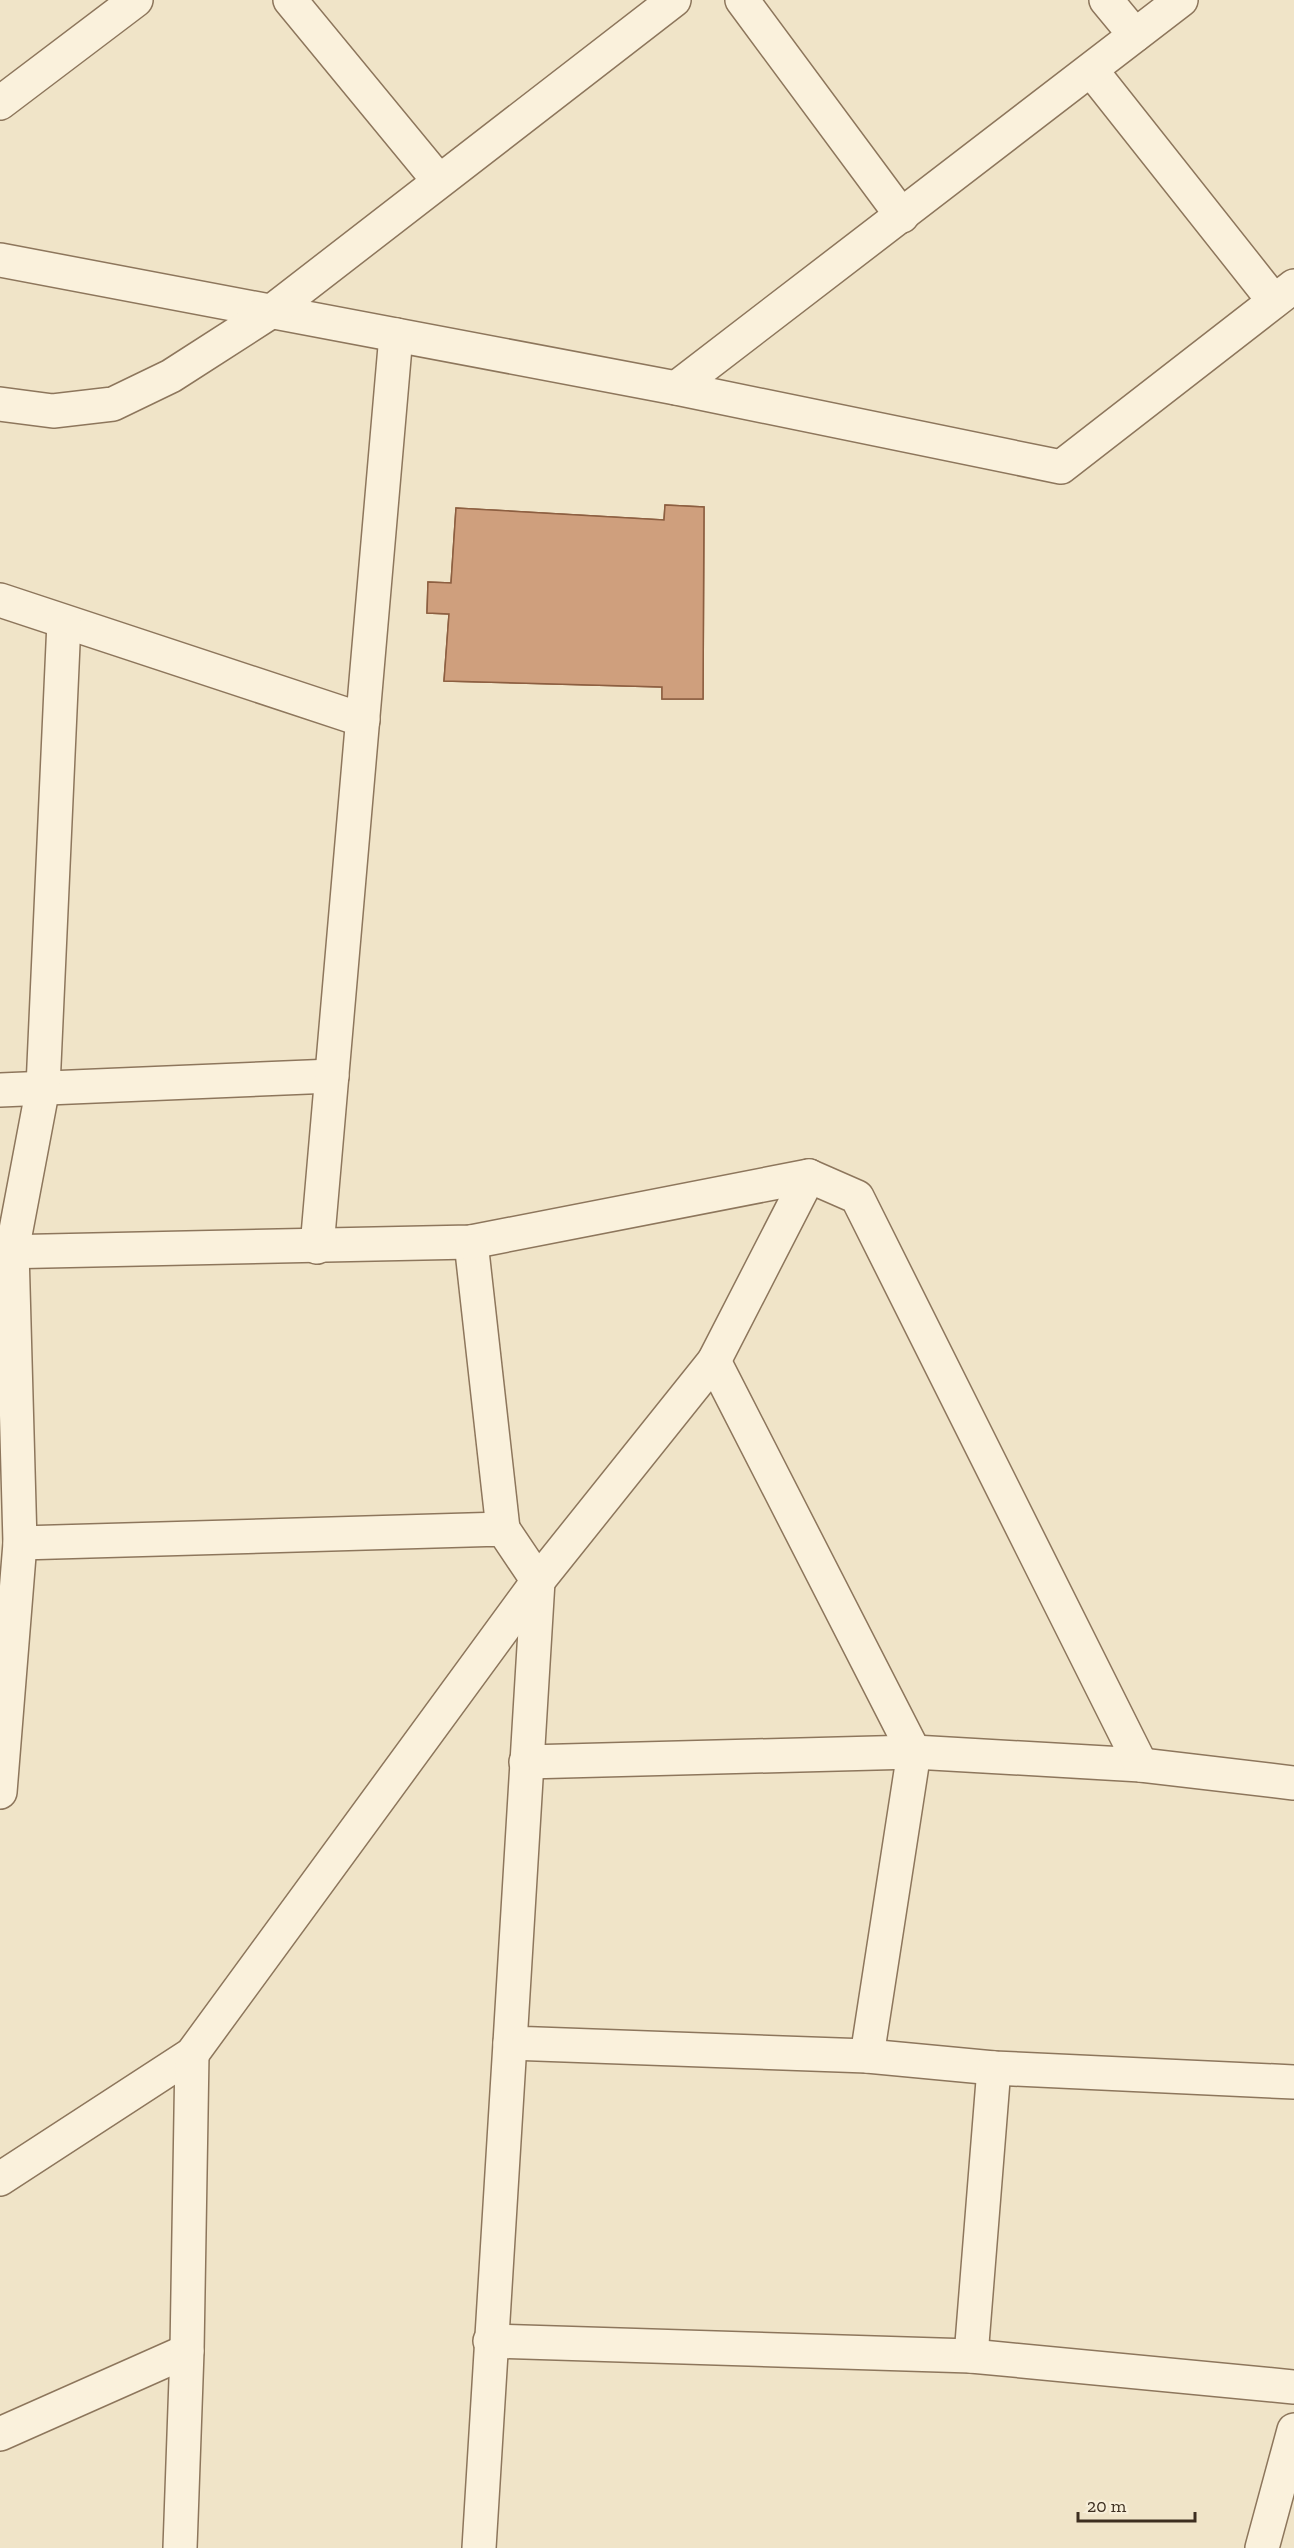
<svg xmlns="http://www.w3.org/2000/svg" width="1294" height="2548" font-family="'Zilla Slab',serif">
<rect width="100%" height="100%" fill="#f0e4c8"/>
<g fill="#cf9f7d" stroke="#8d5f41" stroke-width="1.5" fill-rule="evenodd">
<path d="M 665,505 L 704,507 L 703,699 L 662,699 L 662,687 L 444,681 L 449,614 L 427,613 L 428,582 L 451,583 L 456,508 L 664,520 ZM 498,559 L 654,565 L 651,640 L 495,634 Z"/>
<path d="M 665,505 L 704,507 L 703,699 L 662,699 L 662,687 L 444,681 L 449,614 L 427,613 L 428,582 L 451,583 L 456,508 L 664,520 Z"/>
</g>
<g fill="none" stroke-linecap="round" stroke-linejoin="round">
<defs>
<g id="minor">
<path d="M 290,0 L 439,181"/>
<path d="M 742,0 L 902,216"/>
<path d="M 1106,0 L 1135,35"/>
<path d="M 1091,70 L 1274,301"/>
<path d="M 0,103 L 136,0"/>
<path d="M 0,260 L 676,388 L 1061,467 L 1294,286"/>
<path d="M 676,388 L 1181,0"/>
<path d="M 0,404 L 53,411 L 113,404 L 171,376 L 272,311 L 674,0"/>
<path d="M 0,600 L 363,720"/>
<path d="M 0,1090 L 332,1076"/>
<path d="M 471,1242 L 503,1529"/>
<path d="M 317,1247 L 396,335"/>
<path d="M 0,1252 L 471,1242 L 809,1176"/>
<path d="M 714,1361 L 914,1752 L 867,2056"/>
<path d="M 20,1543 L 503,1529 L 538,1581 L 510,2043 L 867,2056 L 994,2068 L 1294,2082"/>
<path d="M 526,1762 L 914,1752 L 1141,1765 L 1294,1783"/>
<path d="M 0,1792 L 20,1543 L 12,1251 L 43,1087 L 64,622"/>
<path d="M 0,2179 L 192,2054 L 538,1581 L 714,1361 L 809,1176 L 857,1197 L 1141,1765"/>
<path d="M 490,2341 L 971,2356 L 1294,2387"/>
<path d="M 971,2356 L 994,2068"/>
<path d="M 0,2434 L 187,2351"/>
<path d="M 180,2548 L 187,2351 L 192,2054"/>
<path d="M 479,2548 L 510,2043"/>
<path d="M 1262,2548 L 1294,2430"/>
</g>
</defs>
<use href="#minor" stroke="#8d765c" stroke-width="36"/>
<use href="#minor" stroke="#faf1dc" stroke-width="33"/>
</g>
<path d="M1078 2512v9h117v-9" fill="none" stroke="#3d2e20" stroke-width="3"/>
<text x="1087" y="2512" font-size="18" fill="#3d2e20" stroke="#f7eed8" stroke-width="4.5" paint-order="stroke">20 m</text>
</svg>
